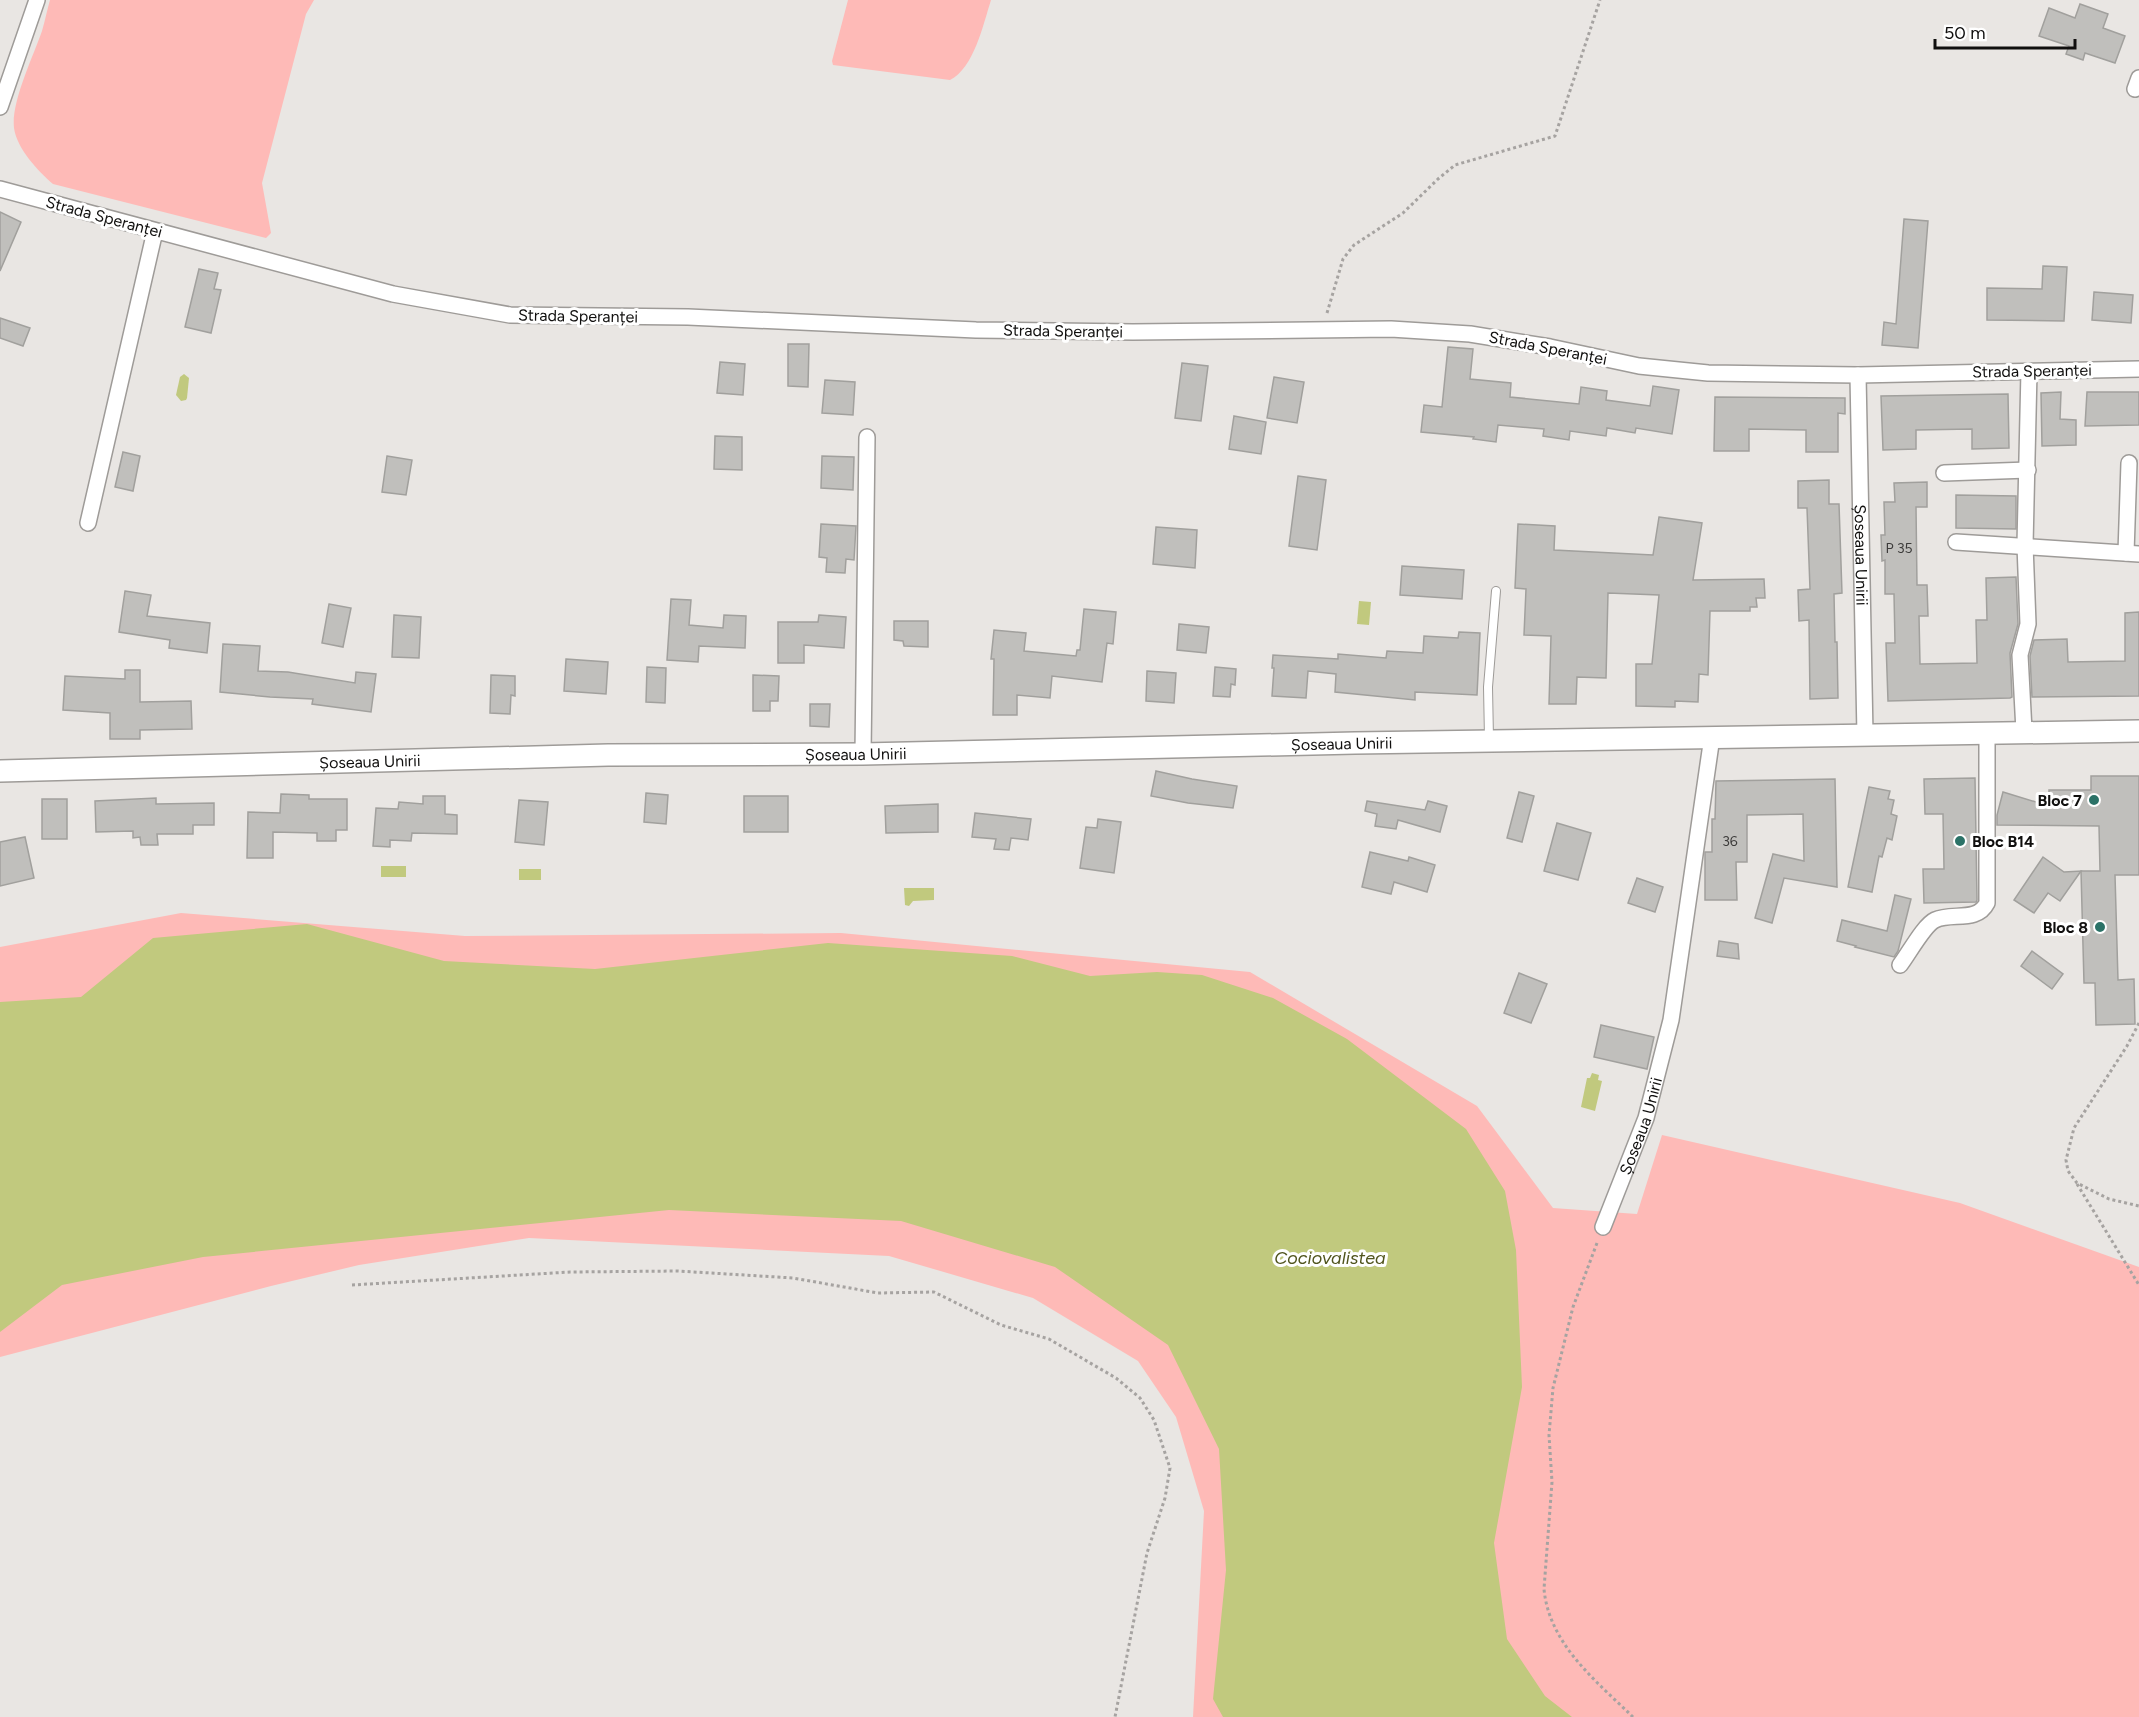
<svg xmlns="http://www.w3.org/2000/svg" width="2139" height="1717" font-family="Figtree,sans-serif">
<rect width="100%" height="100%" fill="#e9e6e3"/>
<g fill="#febab7">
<path d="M 50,0 L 314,0 L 306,14 L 262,183 L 271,233 L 266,238 L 53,184 C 38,171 17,149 14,128 C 11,102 33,57 42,31 C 45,21 47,10 50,0 Z"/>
<path d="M 848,0 L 991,0 C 983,25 974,68 950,80 L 833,65 L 832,61 Z"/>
<path d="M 181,913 L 465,936 L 841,933 L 1250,972 L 1477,1106 L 1553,1208 L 1637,1214 L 1662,1135 L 1960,1203 L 2139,1267 L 2139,1717 L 1193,1717 L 1204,1511 L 1176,1417 L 1138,1361 L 1033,1298 L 889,1256 L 529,1238 L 359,1265 L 271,1286 L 0,1357 L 0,947 Z"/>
</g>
<g fill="#c1c97e">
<path d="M 184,374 L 189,378 L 187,398 L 186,400 L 181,401 L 176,395 L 180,377 Z"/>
<path d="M 1359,601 L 1371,602 L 1369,625 L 1357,624 Z"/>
<rect x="381" y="866" width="25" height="11"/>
<rect x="519" y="869" width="22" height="11"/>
<path d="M 904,888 L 934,888 L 934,900 L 913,901 L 909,906 L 905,905 Z"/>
<path d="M 307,924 L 444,961 L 595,969 L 828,943 L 1012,956 L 1090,976 L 1157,972 L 1202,975 L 1273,998 L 1347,1039 L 1466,1129 L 1505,1191 L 1516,1250 L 1522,1387 L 1494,1543 L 1507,1639 L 1545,1696 L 1572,1717 L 1223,1717 L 1213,1699 L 1226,1570 L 1219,1449 L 1168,1345 L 1055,1267 L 901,1221 L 669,1210 L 203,1257 L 62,1285 L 0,1332 L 0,1002 L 81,997 L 153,938 Z"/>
<path d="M 1592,1073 L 1599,1075 L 1598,1080 L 1602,1081 L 1595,1111 L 1581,1107 L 1587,1078 L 1590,1078 Z"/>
</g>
<g fill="#c0bfbc" stroke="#a1a09d" stroke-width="1.5">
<path d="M 2080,4 L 2108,14 L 2103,28 L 2125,36 L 2115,63 L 2085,53 L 2083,60 L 2066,54 L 2069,46 L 2039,36 L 2049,8 L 2075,18 Z"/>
<path d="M 0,212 L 21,222 L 0,271 Z"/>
<path d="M 1904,219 L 1928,221 L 1918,348 L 1882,345 L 1884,322 L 1896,324 Z"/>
<path d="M 2043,266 L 2067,267 L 2064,321 L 1987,320 L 1987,288 L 2042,289 Z"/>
<path d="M 199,269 L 218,273 L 214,289 L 221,290 L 211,333 L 185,327 Z"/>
<path d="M 2094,292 L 2133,295 L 2131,323 L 2092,320 Z"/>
<path d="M 0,318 L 30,328 L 23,346 L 0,338 Z"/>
<path d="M 788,344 L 809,344 L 808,387 L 788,386 Z"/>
<path d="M 1448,347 L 1473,349 L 1470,379 L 1511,383 L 1510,397 L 1579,404 L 1581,387 L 1607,391 L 1606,400 L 1650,406 L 1653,386 L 1679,390 L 1672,434 L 1636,428 L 1635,433 L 1607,428 L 1606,436 L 1570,431 L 1569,440 L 1543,436 L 1544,429 L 1498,425 L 1496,442 L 1473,439 L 1474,437 L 1421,432 L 1424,405 L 1442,407 Z"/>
<path d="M 720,362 L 745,364 L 743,395 L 717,393 Z"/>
<path d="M 1182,363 L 1208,366 L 1201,421 L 1175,418 Z"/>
<path d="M 1274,377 L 1304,382 L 1297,423 L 1267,418 Z"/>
<path d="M 825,380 L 855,382 L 853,415 L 822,413 Z"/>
<path d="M 2061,392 L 2060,419 L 2076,420 L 2076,445 L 2042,446 L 2041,393 Z"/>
<path d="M 2087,392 L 2139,392 L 2139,425 L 2085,426 Z"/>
<path d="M 2008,394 L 2009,448 L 1972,449 L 1972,429 L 1916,430 L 1916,449 L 1883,450 L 1881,396 Z"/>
<path d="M 1715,397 L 1845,398 L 1845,414 L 1838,413 L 1838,452 L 1806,452 L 1806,430 L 1749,429 L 1749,451 L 1714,451 Z"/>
<path d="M 1234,416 L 1266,422 L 1261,454 L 1229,449 Z"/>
<path d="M 715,436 L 742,437 L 742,470 L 714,469 Z"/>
<path d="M 123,452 L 140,456 L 133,491 L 115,487 Z"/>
<path d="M 387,456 L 412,460 L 406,495 L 382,492 Z"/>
<path d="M 822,456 L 854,457 L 853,490 L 821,488 Z"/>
<path d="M 1298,476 L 1326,480 L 1317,550 L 1289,546 Z"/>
<path d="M 1829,480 L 1829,504 L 1839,504 L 1842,593 L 1834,594 L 1835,642 L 1837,642 L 1838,698 L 1810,699 L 1809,620 L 1799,621 L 1798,590 L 1810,589 L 1807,508 L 1798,508 L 1798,481 Z"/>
<path d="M 1927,482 L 1927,507 L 1916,507 L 1917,585 L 1927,585 L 1928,616 L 1919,616 L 1920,664 L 1977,663 L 1976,620 L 1987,620 L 1986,578 L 2016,577 L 2018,624 L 2010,653 L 2012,697 L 2010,698 L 1888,701 L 1886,643 L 1895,643 L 1894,594 L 1885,594 L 1885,560 L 1882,561 L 1881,535 L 1885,535 L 1884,502 L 1895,502 L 1894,483 Z"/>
<path d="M 1956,495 L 2016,496 L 2016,529 L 1956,528 Z"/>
<path d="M 1659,517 L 1702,523 L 1693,580 L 1764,579 L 1765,598 L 1756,598 L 1757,607 L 1750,607 L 1750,611 L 1710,611 L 1708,675 L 1699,674 L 1698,702 L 1675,701 L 1675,707 L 1636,706 L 1636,664 L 1652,664 L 1659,595 L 1608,593 L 1606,678 L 1577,677 L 1576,704 L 1549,704 L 1551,636 L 1524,635 L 1526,589 L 1515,588 L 1518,524 L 1555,526 L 1554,550 L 1653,555 Z"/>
<path d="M 821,524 L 856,526 L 854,560 L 846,559 L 845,573 L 826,572 L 827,558 L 819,557 Z"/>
<path d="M 1156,527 L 1197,530 L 1195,568 L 1153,564 Z"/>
<path d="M 1402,566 L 1464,570 L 1462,599 L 1400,595 Z"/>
<path d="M 125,591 L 151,595 L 147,616 L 210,623 L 207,653 L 169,648 L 170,640 L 119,632 Z"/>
<path d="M 671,599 L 691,600 L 689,625 L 723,628 L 724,615 L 746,616 L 745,648 L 699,646 L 698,662 L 667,660 Z"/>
<path d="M 329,604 L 351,608 L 343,647 L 322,643 Z"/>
<path d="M 1084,609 L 1116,612 L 1113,644 L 1107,643 L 1102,682 L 1052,676 L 1050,698 L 1017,695 L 1017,715 L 993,715 L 994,659 L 991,659 L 994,630 L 1026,633 L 1024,651 L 1076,656 L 1077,650 L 1080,650 Z"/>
<path d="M 2139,612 L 2139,696 L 2032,697 L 2030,656 L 2034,640 L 2067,639 L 2068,662 L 2125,661 L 2125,613 Z"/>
<path d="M 394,615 L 421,617 L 419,658 L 392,657 Z"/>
<path d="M 819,615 L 846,617 L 844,648 L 804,645 L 804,663 L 778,663 L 778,622 L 818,622 Z"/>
<path d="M 894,621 L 928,621 L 928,647 L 904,646 L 903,641 L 894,640 Z"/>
<path d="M 1179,624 L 1209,627 L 1206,653 L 1177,650 Z"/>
<path d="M 1459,632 L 1480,633 L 1477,695 L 1415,692 L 1415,700 L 1335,692 L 1336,674 L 1308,671 L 1306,698 L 1272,696 L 1274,668 L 1272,668 L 1273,655 L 1338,659 L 1338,654 L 1386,658 L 1387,651 L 1423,653 L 1424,636 L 1458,638 Z"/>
<path d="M 223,644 L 260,646 L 258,671 L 288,672 L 355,683 L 356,672 L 376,674 L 371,712 L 312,704 L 313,699 L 270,697 L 220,692 Z"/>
<path d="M 566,659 L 608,662 L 606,694 L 564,691 Z"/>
<path d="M 647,667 L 666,668 L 665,703 L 646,702 Z"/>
<path d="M 1215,667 L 1236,669 L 1235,685 L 1231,684 L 1230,697 L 1213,696 Z"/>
<path d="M 125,670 L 140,670 L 140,702 L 191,701 L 192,729 L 140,730 L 140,739 L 110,739 L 110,713 L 63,710 L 65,676 L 125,679 Z"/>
<path d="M 1147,671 L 1176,673 L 1174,703 L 1146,701 Z"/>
<path d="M 491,675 L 515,676 L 515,696 L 511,695 L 510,714 L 490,713 Z"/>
<path d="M 753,675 L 779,676 L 778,701 L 770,701 L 770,711 L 753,711 Z"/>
<path d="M 810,704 L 830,704 L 829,727 L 810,726 Z"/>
<path d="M 1156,771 L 1192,779 L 1237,786 L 1233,808 L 1188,803 L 1151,796 Z"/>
<path d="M 2091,776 L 2139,776 L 2139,875 L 2115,875 L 2118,980 L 2134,979 L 2135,1024 L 2096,1025 L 2095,983 L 2084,983 L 2081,871 L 2100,871 L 2099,826 L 1997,825 L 1997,815 L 2003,792 L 2049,806 L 2049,790 L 2091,790 Z"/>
<path d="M 1975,778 L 1977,900 L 1976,902 L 1924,903 L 1923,869 L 1944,869 L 1943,814 L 1925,814 L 1924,779 Z"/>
<path d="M 1835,779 L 1837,887 L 1784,878 L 1772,923 L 1755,918 L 1773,854 L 1804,861 L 1803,814 L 1747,815 L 1747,862 L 1736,862 L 1737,900 L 1705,900 L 1705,852 L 1712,852 L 1712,819 L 1715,819 L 1716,781 Z"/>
<path d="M 1869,787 L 1890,791 L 1888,799 L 1894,800 L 1891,814 L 1897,816 L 1892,840 L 1887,838 L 1882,857 L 1879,856 L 1872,892 L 1848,887 Z"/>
<path d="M 1519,792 L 1534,796 L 1522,842 L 1507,838 Z"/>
<path d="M 646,793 L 668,795 L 666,824 L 644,822 Z"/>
<path d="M 281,794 L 309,795 L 309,799 L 347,799 L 347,830 L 336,830 L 336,841 L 317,841 L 317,833 L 273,832 L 273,858 L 247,858 L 248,812 L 280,813 Z"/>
<path d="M 423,796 L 445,796 L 445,814 L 457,815 L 457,834 L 412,833 L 411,841 L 390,840 L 390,847 L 373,846 L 376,808 L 398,809 L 399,802 L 423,804 Z"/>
<rect x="744" y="796" width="44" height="36"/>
<path d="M 156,798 L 156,804 L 214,803 L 214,825 L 193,825 L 193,834 L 157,834 L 158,845 L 141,845 L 140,837 L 133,838 L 133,831 L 96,832 L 95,801 Z"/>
<rect x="42" y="799" width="25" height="40"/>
<path d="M 519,800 L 548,802 L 544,845 L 515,842 Z"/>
<path d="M 1367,801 L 1425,810 L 1428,801 L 1447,806 L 1440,832 L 1398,820 L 1396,829 L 1375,826 L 1377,814 L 1365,811 Z"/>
<path d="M 938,804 L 938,832 L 886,833 L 885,806 Z"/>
<path d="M 975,813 L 1031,819 L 1028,840 L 1011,838 L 1009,850 L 994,849 L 996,839 L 972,837 Z"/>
<path d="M 1098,819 L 1121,822 L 1114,873 L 1080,868 L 1086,827 L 1097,828 Z"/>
<path d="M 1557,823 L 1591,833 L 1578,880 L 1544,871 Z"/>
<path d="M 25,837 L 34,878 L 0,886 L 0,842 Z"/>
<path d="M 1370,852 L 1408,861 L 1409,857 L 1435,865 L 1427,892 L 1394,882 L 1391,894 L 1362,887 Z"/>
<path d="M 2043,857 L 2064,872 L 2081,871 L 2060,901 L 2048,893 L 2034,913 L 2014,900 Z"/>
<path d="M 1637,878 L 1663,887 L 1655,912 L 1628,903 Z"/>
<path d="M 1895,895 L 1911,899 L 1898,951 L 1894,957 L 1855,947 L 1856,946 L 1837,941 L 1842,920 L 1887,931 Z"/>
<path d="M 1719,941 L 1738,944 L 1739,959 L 1717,956 Z"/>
<path d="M 2032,951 L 2063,974 L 2052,989 L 2021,966 Z"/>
<path d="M 1519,973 L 1547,984 L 1531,1023 L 1504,1013 Z"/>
<path d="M 1601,1025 L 1654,1037 L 1647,1069 L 1594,1057 Z"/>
</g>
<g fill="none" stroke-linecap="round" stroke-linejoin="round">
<defs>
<path id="service" d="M 1489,739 L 1488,687 L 1496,591"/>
<g id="minor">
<path d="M 2135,89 L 2139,78"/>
<path d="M 0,107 L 37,0"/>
<path d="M 0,189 L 393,294 L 510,315 L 688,317 L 976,330 L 1133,332 L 1391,329 L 1470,334 L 1550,347 L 1639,366 L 1708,373 L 1858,375 L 2139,369"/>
<path id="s1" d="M 1858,375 L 1865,735"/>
<path d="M 1944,473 L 2028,470"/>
<path d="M 88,523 L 155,231"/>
<path d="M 1956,542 L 2139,554"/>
<path d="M 2126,553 L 2129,463"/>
<path d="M 2024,731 L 2020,655 L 2028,624 L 2025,545 L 2029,371"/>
<path d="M 863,754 L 867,437"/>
<path d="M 1900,965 C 1908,955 1924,925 1935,920 C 1952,912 1977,923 1987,903 L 1987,732"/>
<path id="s2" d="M 1603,1227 L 1646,1118 L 1671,1020 L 1712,737"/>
</g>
<g id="secondary">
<path id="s3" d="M 0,771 L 608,755 L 863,754 L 1355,743 L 2139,731"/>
</g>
</defs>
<use href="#service" stroke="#9e9b98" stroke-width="10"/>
<use href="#minor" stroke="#9e9b98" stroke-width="18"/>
<use href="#secondary" stroke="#9e9b98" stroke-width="24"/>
<g stroke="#a6a3a1" stroke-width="3" stroke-dasharray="3 3" stroke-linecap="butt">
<path d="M 1327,313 L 1343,259 L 1354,245 L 1403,213 L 1438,179 L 1455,165 L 1555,136 L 1600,0"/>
<path d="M 2139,1023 L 2127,1046 L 2074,1128 L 2066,1160 L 2068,1171 L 2077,1183 L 2109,1199 L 2139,1206"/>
<path d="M 2077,1184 L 2139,1285"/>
<path d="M 1597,1243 L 1573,1307 L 1553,1388 L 1549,1435 L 1552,1482 L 1544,1589 C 1549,1644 1596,1681 1633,1717"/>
<path d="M 352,1285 L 570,1272 L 678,1271 L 793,1278 L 878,1293 L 934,1292 L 1001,1325 L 1049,1339 L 1116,1378 L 1140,1398 L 1154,1420 L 1170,1468 L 1165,1498 L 1147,1553 L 1115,1717"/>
</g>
<use href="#service" stroke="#fff" stroke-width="8"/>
<use href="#minor" stroke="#fff" stroke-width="15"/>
<use href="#secondary" stroke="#fff" stroke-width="21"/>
</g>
<g fill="#2b7267" stroke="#fff" stroke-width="2">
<circle cx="2094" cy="800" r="6"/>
<circle cx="1960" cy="841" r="6"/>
<circle cx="2100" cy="927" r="6"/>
</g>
<g text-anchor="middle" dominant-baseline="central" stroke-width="6" stroke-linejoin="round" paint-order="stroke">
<g font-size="14" fill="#3c3b3a">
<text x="1899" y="548">P 35</text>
<text x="1730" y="841">36</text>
</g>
<g font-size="16" fill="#100f0e" stroke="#fff">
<text transform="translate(104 217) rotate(15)">Strada Speranței</text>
<text transform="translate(578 316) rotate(1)">Strada Speranței</text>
<text transform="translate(1063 331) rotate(1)">Strada Speranței</text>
<text transform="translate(1548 348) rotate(11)">Strada Speranței</text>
<text transform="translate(2032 371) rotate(-1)">Strada Speranței</text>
<text stroke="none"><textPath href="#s1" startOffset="180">Șoseaua Unirii</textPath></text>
<text stroke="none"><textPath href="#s3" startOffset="1342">Șoseaua Unirii</textPath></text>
<text stroke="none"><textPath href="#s3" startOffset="856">Șoseaua Unirii</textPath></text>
<text stroke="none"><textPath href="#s3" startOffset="370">Șoseaua Unirii</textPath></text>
<text stroke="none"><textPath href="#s2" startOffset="108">Șoseaua Unirii</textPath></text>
</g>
<g font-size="16" font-weight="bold" fill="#100f0e" stroke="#fff" text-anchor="end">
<text x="2082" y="800">Bloc 7</text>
<text x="1972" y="841" text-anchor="start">Bloc B14</text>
<text x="2088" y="927">Bloc 8</text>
</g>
<g font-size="18" font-style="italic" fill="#50541d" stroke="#fff">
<text x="1330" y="1258">Cociovalistea</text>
</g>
</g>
<path d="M1935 39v9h140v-9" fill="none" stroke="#100f0e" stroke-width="3"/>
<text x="1944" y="39" font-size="18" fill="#100f0e" stroke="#ffffff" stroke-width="4.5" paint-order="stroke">50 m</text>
</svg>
